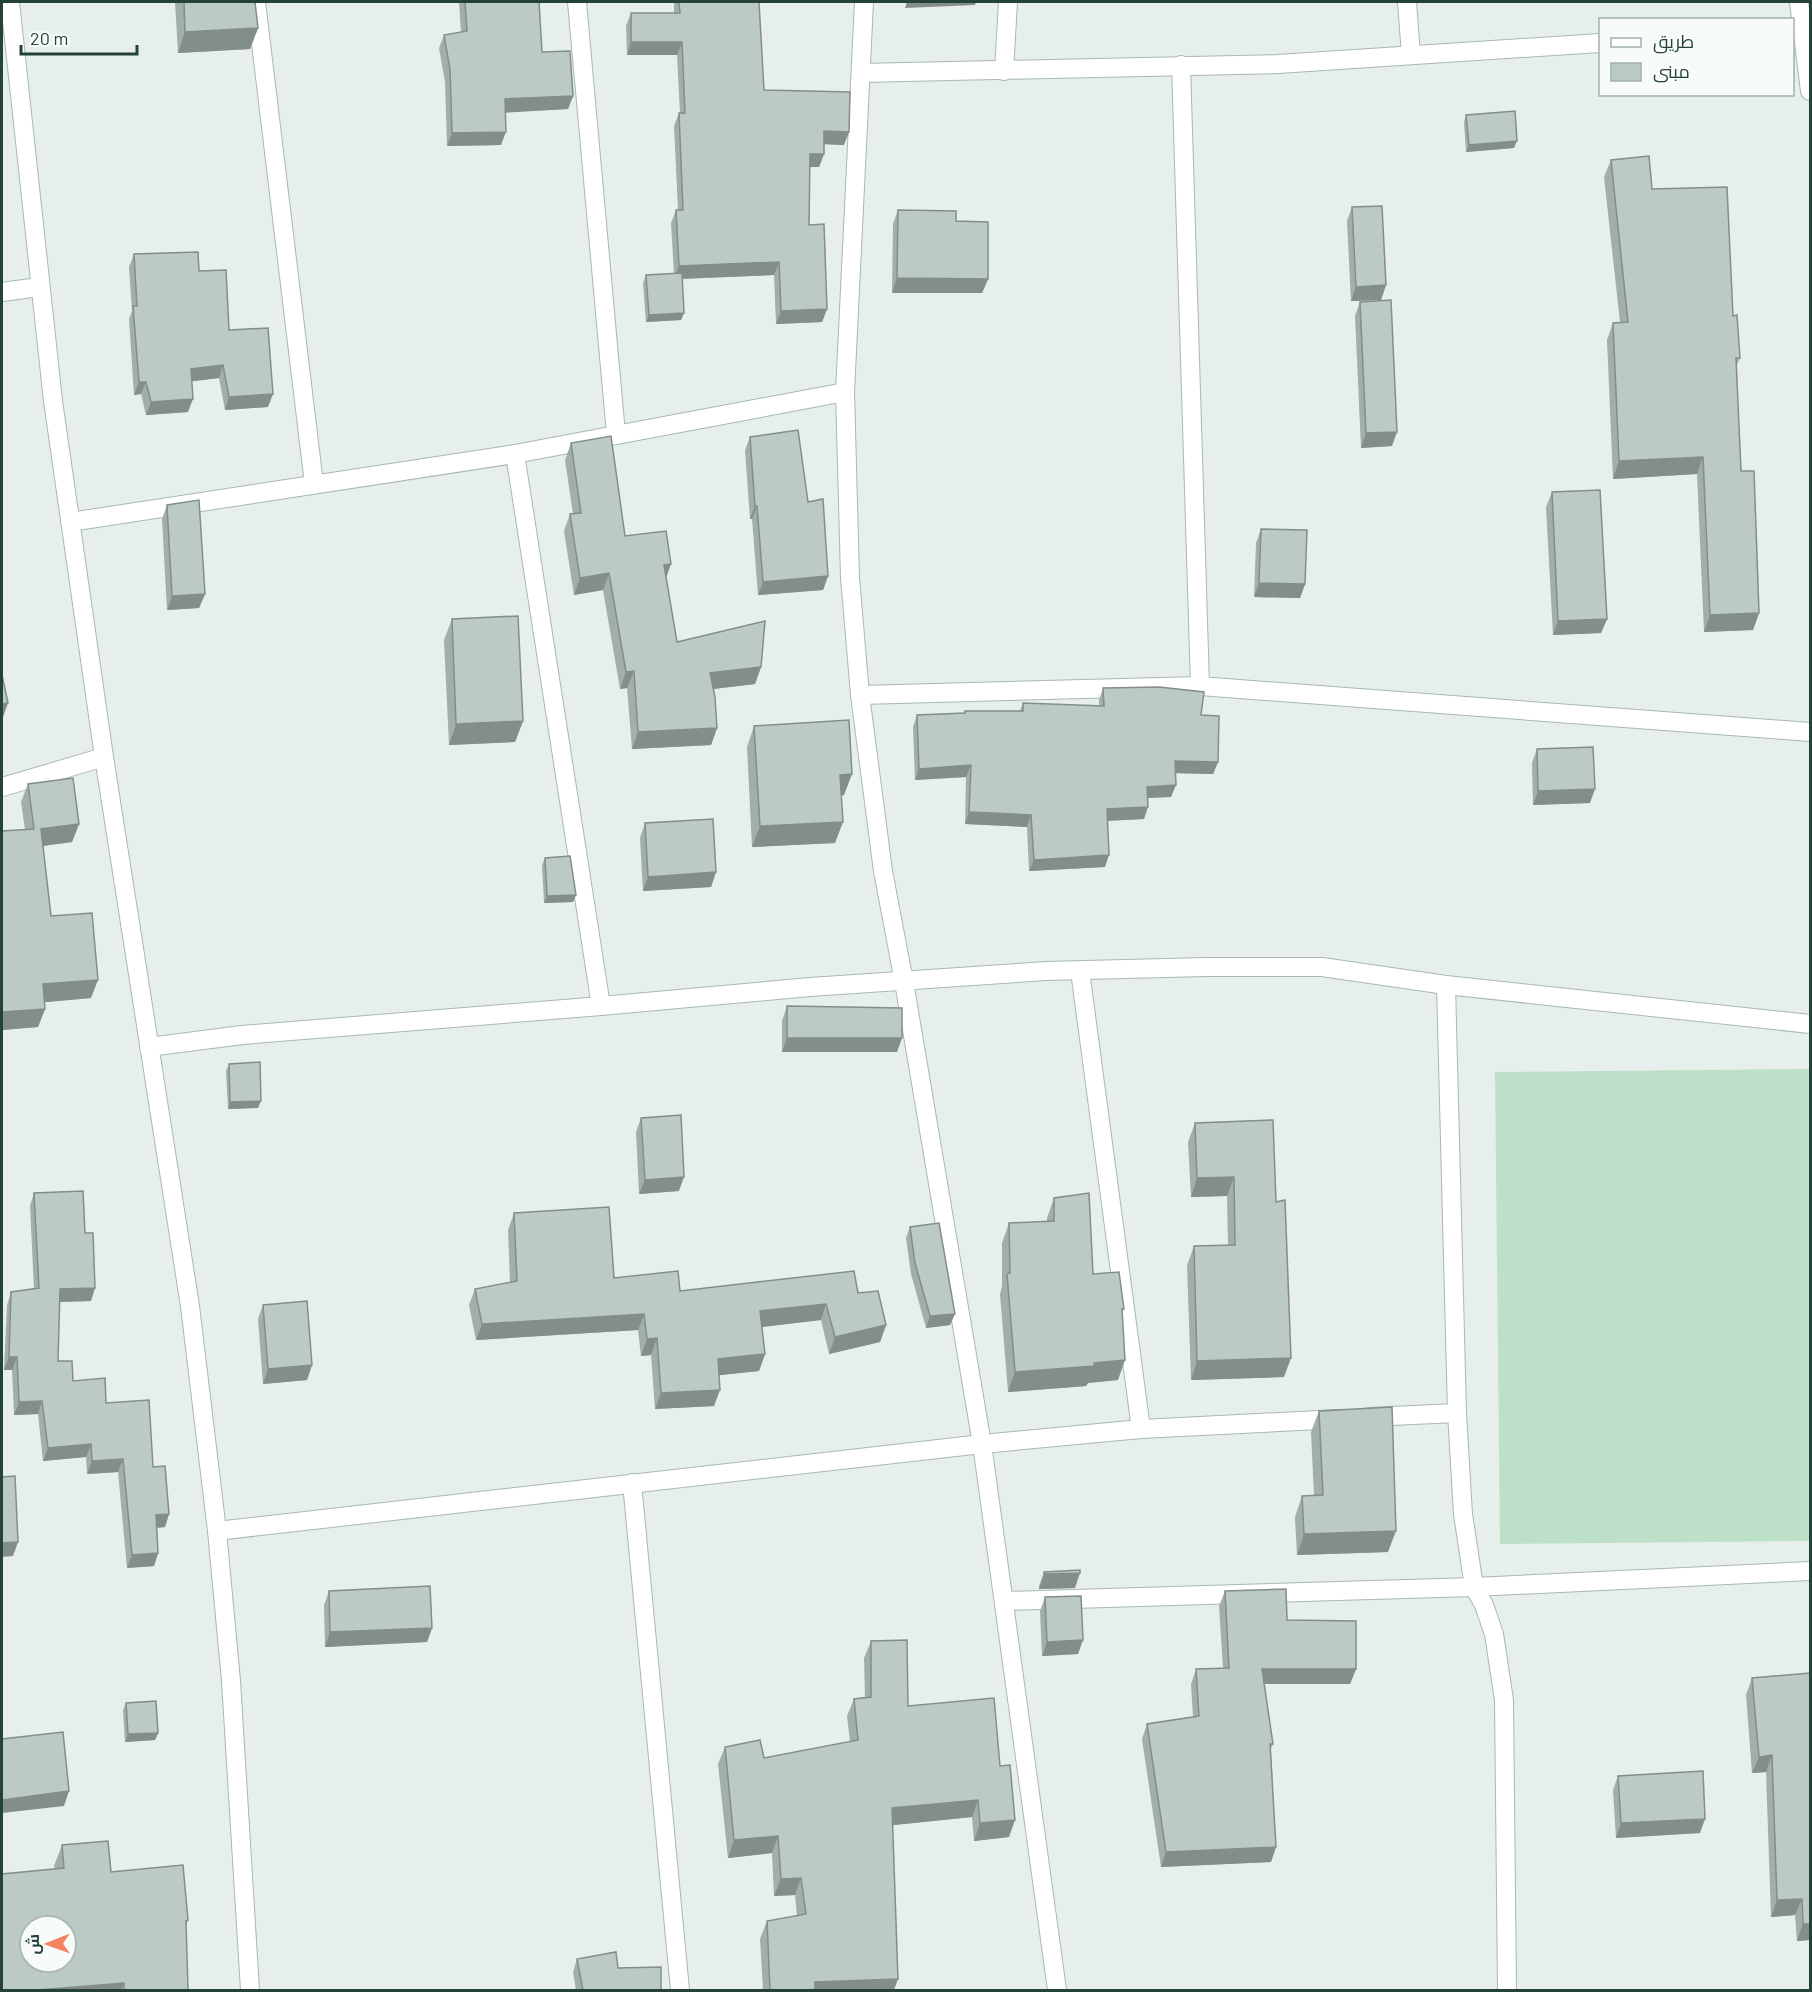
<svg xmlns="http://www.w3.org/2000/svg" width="1812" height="1992" font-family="Barlow,Cairo,sans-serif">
<rect width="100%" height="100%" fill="#e6efeb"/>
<path fill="#bfe0c8" d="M 1810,1069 L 1810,1541 L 1500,1544 L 1495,1072 Z"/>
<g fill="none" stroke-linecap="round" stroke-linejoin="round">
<defs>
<g id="minor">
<path d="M 256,2 L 314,484"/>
<path d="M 577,2 L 616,434"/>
<path d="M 864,2 L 845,392 L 850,577 L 860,695 L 883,871 L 904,982 L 982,1444 L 1057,1990"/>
<path d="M 1407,2 L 1411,55"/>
<path d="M 1799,2 L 1810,91"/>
<path d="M 1181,65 L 1200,686"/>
<path d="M 1004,71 L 1008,2"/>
<path d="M 861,73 L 1278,64 L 1600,43"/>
<path d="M 2,292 L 39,287"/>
<path d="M 515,454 L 601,1006"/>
<path d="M 70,522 L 515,454 L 845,392"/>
<path d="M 860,695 L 1200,686 L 1810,732"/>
<path d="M 2,787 L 104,757"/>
<path d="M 1080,971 L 1141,1429"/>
<path d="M 1446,985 L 1457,1413 L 1463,1514 L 1474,1587 L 1484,1605 L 1494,1634 L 1504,1700 L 1507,1990"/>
<path d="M 149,1047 L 242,1035 L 601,1006 L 810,987 L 1046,971 L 1205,967 L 1322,967 L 1446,985 L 1810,1024"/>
<path d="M 1369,1417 L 1457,1413"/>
<path d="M 632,1483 L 680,1990"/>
<path d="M 217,1531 L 982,1444 L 1141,1429 L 1339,1419"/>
<path d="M 1004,1601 L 1474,1587 L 1810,1571"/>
</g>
<path id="tertiary" d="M 10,2 L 53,401 L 104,757 L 190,1306 L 217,1531 L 231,1681 L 250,1990"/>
</defs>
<use href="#minor" stroke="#a8b8b2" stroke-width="20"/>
<use href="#tertiary" stroke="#a8b8b2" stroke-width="20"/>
<use href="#minor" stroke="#fff" stroke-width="18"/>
<use href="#tertiary" stroke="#fff" stroke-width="18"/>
</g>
<g fill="#a1aea9">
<path d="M 175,2 L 255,2 L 258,28 L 250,49 L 178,53 Z"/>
<path d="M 459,2 L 539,2 L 542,52 L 573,96 L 568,109 L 506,112 L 501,145 L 447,146 L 445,82 L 439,48 L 444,35 L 461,32 Z"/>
<path d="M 674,2 L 759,2 L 764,90 L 844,145 L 824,144 L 824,154 L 819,167 L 810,167 L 809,225 L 827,309 L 822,322 L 776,324 L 774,275 L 682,279 L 684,313 L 681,320 L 646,322 L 643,283 L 646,275 L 674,274 L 671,223 L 676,210 L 678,210 L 674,126 L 679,113 L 680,113 L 677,55 L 627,55 L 626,26 L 631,13 L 674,13 Z"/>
<path d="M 1466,115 L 1514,148 L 1466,152 L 1464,122 Z"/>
<path d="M 1611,160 L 1652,189 L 1733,316 L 1740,358 L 1736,367 L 1741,471 L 1759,613 L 1753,630 L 1704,632 L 1697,474 L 1613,479 L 1607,340 L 1613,323 L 1620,322 L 1604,177 Z"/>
<path d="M 1352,207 L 1386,285 L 1381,300 L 1351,301 L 1347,221 Z"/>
<path d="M 898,210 L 956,221 L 988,279 L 982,293 L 892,293 L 893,224 Z"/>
<path d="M 134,254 L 199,271 L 268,407 L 225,410 L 219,378 L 192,381 L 188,412 L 146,415 L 141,394 L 134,395 L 129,319 L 132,311 L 129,267 Z"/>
<path d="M 1360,302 L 1392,446 L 1361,448 L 1355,316 Z"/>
<path d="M 750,437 L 808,502 L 828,576 L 823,590 L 758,595 L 752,519 L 750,519 L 745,450 Z"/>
<path d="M 571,443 L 625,536 L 666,577 L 677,642 L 761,667 L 755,684 L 714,689 L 717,728 L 711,745 L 632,749 L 627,688 L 620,689 L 603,590 L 574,595 L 564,531 L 570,514 L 573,514 L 565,460 Z"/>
<path d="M 1552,492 L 1607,619 L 1601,633 L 1553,635 L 1546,507 Z"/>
<path d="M 167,505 L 205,594 L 199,608 L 167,610 L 162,519 Z"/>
<path d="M 1261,529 L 1305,584 L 1300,598 L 1254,597 L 1256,543 Z"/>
<path d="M 452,619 L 523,721 L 515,742 L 449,745 L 444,640 Z"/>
<path d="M 1103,688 L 1201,715 L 1218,762 L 1213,774 L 1175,773 L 1171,797 L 1148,798 L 1144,819 L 1107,821 L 1105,867 L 1029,871 L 1027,827 L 965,824 L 966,777 L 915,780 L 913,727 L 917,715 L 964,713 L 965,711 L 1020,711 L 1023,703 L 1099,706 L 1099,700 Z"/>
<path d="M 754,726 L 844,795 L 841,796 L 835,843 L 752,847 L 747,747 Z"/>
<path d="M 1537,749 L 1590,803 L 1533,805 L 1532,763 Z"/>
<path d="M 28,784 L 79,824 L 72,842 L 43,846 L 51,916 L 91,998 L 44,1002 L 45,1009 L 38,1027 L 2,1030 L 2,831 L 25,830 L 21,802 Z"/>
<path d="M 645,823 L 716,872 L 711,887 L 643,891 L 640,838 Z"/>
<path d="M 545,858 L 576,895 L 573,902 L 544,903 L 542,865 Z"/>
<path d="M 787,1006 L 897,1052 L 782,1052 L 782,1021 Z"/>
<path d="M 229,1064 L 258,1108 L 228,1109 L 226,1071 Z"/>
<path d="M 641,1118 L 679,1191 L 639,1194 L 636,1132 Z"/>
<path d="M 1195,1123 L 1276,1202 L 1284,1377 L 1191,1380 L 1187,1265 L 1194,1246 L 1228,1245 L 1227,1196 L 1191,1197 L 1188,1142 Z"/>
<path d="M 34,1193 L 85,1233 L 91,1301 L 60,1302 L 58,1361 L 73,1381 L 106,1403 L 153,1467 L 169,1514 L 165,1527 L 157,1528 L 158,1553 L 154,1566 L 127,1568 L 118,1472 L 87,1474 L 86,1457 L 43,1461 L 38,1414 L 14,1415 L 12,1370 L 4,1370 L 7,1305 L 11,1292 L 34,1289 L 30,1206 Z"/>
<path d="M 1054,1198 L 1093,1274 L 1124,1309 L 1122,1313 L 1118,1380 L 1088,1383 L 1086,1386 L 1008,1392 L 1000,1294 L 1002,1286 L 1002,1243 L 1009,1223 L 1047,1221 L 1047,1218 Z"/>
<path d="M 514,1213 L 614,1278 L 680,1291 L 858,1293 L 886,1325 L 880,1342 L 829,1354 L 821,1320 L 762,1327 L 765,1354 L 759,1371 L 719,1375 L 714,1406 L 655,1409 L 651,1355 L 641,1356 L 638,1330 L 476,1340 L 469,1305 L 475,1289 L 510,1283 L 508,1230 Z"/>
<path d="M 910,1227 L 950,1325 L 926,1328 L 911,1274 L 906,1238 Z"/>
<path d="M 263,1305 L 312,1365 L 307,1380 L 263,1384 L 258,1319 Z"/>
<path d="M 1319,1411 L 1388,1552 L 1297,1555 L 1295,1517 L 1302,1496 L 1314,1496 L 1311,1432 Z"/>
<path d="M 1044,1572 L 1075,1588 L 1039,1589 L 1039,1586 Z"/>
<path d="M 329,1591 L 432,1628 L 427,1642 L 325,1647 L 324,1605 Z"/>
<path d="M 1225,1591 L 1287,1620 L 1356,1669 L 1350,1684 L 1264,1684 L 1273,1744 L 1271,1749 L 1276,1847 L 1271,1862 L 1161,1867 L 1142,1739 L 1147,1724 L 1193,1717 L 1191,1684 L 1196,1669 L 1223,1668 L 1219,1606 Z"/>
<path d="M 1045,1597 L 1078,1654 L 1042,1656 L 1040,1611 Z"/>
<path d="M 871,1641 L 908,1706 L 1000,1766 L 1009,1837 L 974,1841 L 972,1817 L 892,1825 L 894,1990 L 763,1990 L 760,1939 L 767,1921 L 797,1916 L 795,1895 L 774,1896 L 772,1853 L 728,1858 L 718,1764 L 725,1747 L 764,1758 L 850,1742 L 847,1716 L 854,1699 L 865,1697 L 864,1658 Z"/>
<path d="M 1810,1673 L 1810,1940 L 1797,1941 L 1795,1915 L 1771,1917 L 1766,1772 L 1752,1773 L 1746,1695 L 1752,1678 Z"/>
<path d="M 126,1703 L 158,1733 L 155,1740 L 125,1742 L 123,1710 Z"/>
<path d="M 1618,1776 L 1700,1833 L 1616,1838 L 1613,1790 Z"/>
<path d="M 62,1845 L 111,1872 L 188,1920 L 186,1925 L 188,1990 L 2,1990 L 55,1869 L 54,1866 Z"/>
<path d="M 577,1959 L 618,1968 L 661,1990 L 576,1990 L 573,1972 Z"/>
</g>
<g fill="#838d89">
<path d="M 907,2 L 976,2 L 975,5 L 905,8 Z"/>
<path d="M 258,28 L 250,49 L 178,53 L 185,32 Z"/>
<path d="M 631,42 L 682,42 L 677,55 L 627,55 Z"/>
<path d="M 573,96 L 568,109 L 500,113 L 505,99 Z"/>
<path d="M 824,131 L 849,132 L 844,145 L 819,144 Z"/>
<path d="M 506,132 L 501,145 L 447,146 L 452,133 Z"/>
<path d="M 1517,141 L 1514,148 L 1466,152 L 1469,145 Z"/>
<path d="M 810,154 L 824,154 L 819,167 L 805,167 Z"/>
<path d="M 779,262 L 774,275 L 674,279 L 679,266 Z"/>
<path d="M 897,278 L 988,279 L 982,293 L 892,293 Z"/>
<path d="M 1386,285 L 1381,300 L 1351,301 L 1356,287 Z"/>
<path d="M 827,309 L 822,322 L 776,324 L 781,311 Z"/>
<path d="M 684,313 L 681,320 L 646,322 L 649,315 Z"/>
<path d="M 223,365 L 219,378 L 187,382 L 191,369 Z"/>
<path d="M 139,382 L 146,382 L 141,394 L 134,395 Z"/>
<path d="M 273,394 L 268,407 L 225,410 L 229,397 Z"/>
<path d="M 193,399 L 188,412 L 146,415 L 151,402 Z"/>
<path d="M 1397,432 L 1392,446 L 1361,448 L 1366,433 Z"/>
<path d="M 1703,457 L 1697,474 L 1613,479 L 1619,461 Z"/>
<path d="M 755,506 L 757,506 L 752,519 L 750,519 Z"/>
<path d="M 671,564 L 665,581 L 664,565 Z"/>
<path d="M 609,573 L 603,590 L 574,595 L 580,578 Z"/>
<path d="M 828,576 L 823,590 L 758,595 L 763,582 Z"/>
<path d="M 1259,583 L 1305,584 L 1300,598 L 1254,597 Z"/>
<path d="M 205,594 L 199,608 L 167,610 L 172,596 Z"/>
<path d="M 1759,613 L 1753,630 L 1704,632 L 1710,615 Z"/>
<path d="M 1607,619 L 1601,633 L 1553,635 L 1558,621 Z"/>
<path d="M 761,667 L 755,684 L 704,690 L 710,673 Z"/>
<path d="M 634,671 L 627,688 L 620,689 L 626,672 Z"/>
<path d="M 8,703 L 2,720 L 2,704 Z"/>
<path d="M 523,721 L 515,742 L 449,745 L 456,724 Z"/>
<path d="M 717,728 L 711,745 L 632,749 L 638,732 Z"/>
<path d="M 1175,761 L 1218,762 L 1213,774 L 1170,773 Z"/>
<path d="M 971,765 L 966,777 L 915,780 L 919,769 Z"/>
<path d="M 852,774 L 844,795 L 832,796 L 840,775 Z"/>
<path d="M 1176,785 L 1171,797 L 1143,798 L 1147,787 Z"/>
<path d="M 1595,789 L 1590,803 L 1533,805 L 1538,791 Z"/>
<path d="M 1148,807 L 1144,819 L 1102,821 L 1107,809 Z"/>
<path d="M 969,812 L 1031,815 L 1027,827 L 965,824 Z"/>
<path d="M 843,822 L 835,843 L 752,847 L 760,826 Z"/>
<path d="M 79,824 L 72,842 L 35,847 L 41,829 Z"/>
<path d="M 1109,855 L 1105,867 L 1029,871 L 1034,860 Z"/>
<path d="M 716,872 L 711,887 L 643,891 L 648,877 Z"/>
<path d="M 576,895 L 573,902 L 544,903 L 547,896 Z"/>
<path d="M 98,980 L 91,998 L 37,1003 L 43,984 Z"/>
<path d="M 45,1009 L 38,1027 L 2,1030 L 2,1012 Z"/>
<path d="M 787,1038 L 902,1038 L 897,1052 L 782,1052 Z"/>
<path d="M 261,1101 L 258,1108 L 228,1109 L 230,1102 Z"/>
<path d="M 684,1177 L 679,1191 L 639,1194 L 645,1180 Z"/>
<path d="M 1234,1177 L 1227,1196 L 1191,1197 L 1197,1178 Z"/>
<path d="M 95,1288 L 91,1301 L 56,1302 L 60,1289 Z"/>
<path d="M 826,1304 L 821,1320 L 754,1328 L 760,1311 Z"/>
<path d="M 644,1314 L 638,1330 L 476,1340 L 482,1324 Z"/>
<path d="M 955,1314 L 950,1325 L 926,1328 L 930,1316 Z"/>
<path d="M 886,1325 L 880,1342 L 829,1354 L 835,1337 Z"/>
<path d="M 657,1338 L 651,1355 L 641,1356 L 647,1339 Z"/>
<path d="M 765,1354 L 759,1371 L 712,1376 L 718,1359 Z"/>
<path d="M 9,1357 L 17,1357 L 12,1370 L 4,1370 Z"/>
<path d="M 1291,1358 L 1284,1377 L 1191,1380 L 1197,1361 Z"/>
<path d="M 1125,1360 L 1118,1380 L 1088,1383 L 1086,1386 L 1008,1392 L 1015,1372 L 1094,1363 Z"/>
<path d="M 312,1365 L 307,1380 L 263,1384 L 268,1369 Z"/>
<path d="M 720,1390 L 714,1406 L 655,1409 L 661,1393 Z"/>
<path d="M 42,1401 L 38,1414 L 14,1415 L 19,1402 Z"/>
<path d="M 91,1444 L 86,1457 L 43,1461 L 48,1448 Z"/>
<path d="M 123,1459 L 118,1472 L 87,1474 L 92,1461 Z"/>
<path d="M 169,1514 L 165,1527 L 151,1528 L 156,1515 Z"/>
<path d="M 1396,1531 L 1388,1552 L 1297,1555 L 1304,1534 Z"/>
<path d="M 18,1542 L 13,1556 L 2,1557 L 2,1543 Z"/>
<path d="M 158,1553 L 154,1566 L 127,1568 L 132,1555 Z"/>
<path d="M 1080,1573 L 1075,1588 L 1039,1589 L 1044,1574 Z"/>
<path d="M 432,1628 L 427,1642 L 325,1647 L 330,1632 Z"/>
<path d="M 1083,1640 L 1078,1654 L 1042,1656 L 1047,1642 Z"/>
<path d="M 1262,1669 L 1356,1669 L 1350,1684 L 1257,1684 Z"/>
<path d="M 158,1733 L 155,1740 L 125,1742 L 128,1734 Z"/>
<path d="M 1772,1755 L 1766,1772 L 1752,1773 L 1759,1757 Z"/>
<path d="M 69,1791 L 64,1806 L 2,1813 L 2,1800 Z"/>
<path d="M 978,1800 L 972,1817 L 885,1826 L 892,1808 Z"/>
<path d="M 1705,1819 L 1700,1833 L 1616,1838 L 1621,1823 Z"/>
<path d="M 1015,1820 L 1009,1837 L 974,1841 L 980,1823 Z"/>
<path d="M 778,1836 L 772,1853 L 728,1858 L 734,1840 Z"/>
<path d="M 1276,1847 L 1271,1862 L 1161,1867 L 1166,1852 Z"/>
<path d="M 801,1878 L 795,1895 L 774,1896 L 781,1879 Z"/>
<path d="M 1802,1899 L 1795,1915 L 1771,1917 L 1777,1900 Z"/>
<path d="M 1803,1924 L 1810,1924 L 1810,1940 L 1797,1941 Z"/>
<path d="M 898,1979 L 894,1990 L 812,1990 L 815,1982 Z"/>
<path d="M 124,1983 L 121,1990 L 38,1990 Z"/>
</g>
<g fill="#bbcac4" stroke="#838d89" stroke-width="1.5" fill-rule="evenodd">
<path d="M 184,2 L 255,2 L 258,28 L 185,32 Z"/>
<path d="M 465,2 L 539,2 L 542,52 L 570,51 L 573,96 L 505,99 L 506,132 L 452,133 L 450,69 L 444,35 L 467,31 Z"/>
<path d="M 679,2 L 759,2 L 764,90 L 850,92 L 849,132 L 824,131 L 824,154 L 810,154 L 809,225 L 824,224 L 827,309 L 781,311 L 779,262 L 679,266 L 676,210 L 683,210 L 679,113 L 685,113 L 682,42 L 631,42 L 631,13 L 680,13 Z"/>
<path d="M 1515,111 L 1517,141 L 1469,145 L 1466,115 Z"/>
<path d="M 1649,156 L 1652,189 L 1727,187 L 1733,316 L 1737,315 L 1740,358 L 1736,358 L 1741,471 L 1754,471 L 1759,613 L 1710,615 L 1703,457 L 1619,461 L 1613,323 L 1628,322 L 1611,160 Z"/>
<path d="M 1382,206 L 1386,285 L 1356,287 L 1352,207 Z"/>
<path d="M 898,210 L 956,211 L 956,221 L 988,222 L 988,279 L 897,278 Z"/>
<path d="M 198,252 L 199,271 L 226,270 L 229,330 L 268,328 L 273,394 L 229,397 L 223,365 L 191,369 L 193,399 L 151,402 L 146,382 L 139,382 L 133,306 L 137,306 L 134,254 Z"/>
<path d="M 682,273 L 684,313 L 649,315 L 646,275 Z"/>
<path d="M 1391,300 L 1397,432 L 1366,433 L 1360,302 Z"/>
<path d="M 798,430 L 808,502 L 823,499 L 828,576 L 763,582 L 757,506 L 755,506 L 750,437 Z"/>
<path d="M 611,436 L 625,536 L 666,531 L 671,564 L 664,565 L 677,642 L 765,621 L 761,667 L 710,673 L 715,697 L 717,728 L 638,732 L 634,671 L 626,672 L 609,573 L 580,578 L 570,514 L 581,513 L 571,443 Z"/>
<path d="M 1600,490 L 1607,619 L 1558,621 L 1552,492 Z"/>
<path d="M 199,500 L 205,594 L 172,596 L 167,505 Z"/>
<path d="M 1261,529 L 1307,530 L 1305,584 L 1259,583 Z"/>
<path d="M 518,616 L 523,721 L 456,724 L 452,619 Z"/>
<path d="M 2,675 L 8,703 L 2,704 Z"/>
<path d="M 1159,687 L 1204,692 L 1201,715 L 1219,716 L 1218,762 L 1175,761 L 1176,785 L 1147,787 L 1148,807 L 1107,809 L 1109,855 L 1034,860 L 1031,815 L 969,812 L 971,765 L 919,769 L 917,715 L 965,713 L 965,711 L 1023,711 L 1023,703 L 1104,706 L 1103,688 Z"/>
<path d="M 849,720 L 852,774 L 840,775 L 843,822 L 760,826 L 754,726 Z"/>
<path d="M 1593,747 L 1595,789 L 1538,791 L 1537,749 Z"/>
<path d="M 73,778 L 79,824 L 41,829 L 51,916 L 92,913 L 98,980 L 43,984 L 45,1009 L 2,1012 L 2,831 L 34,829 L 28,784 Z"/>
<path d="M 713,819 L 716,872 L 648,877 L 645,823 Z"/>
<path d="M 570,856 L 576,895 L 547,896 L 545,858 Z"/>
<path d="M 787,1006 L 902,1008 L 902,1038 L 787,1038 Z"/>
<path d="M 260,1062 L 261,1101 L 230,1102 L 229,1064 Z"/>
<path d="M 681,1115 L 684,1177 L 645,1180 L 641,1118 Z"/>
<path d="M 1273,1120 L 1276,1202 L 1285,1200 L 1291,1358 L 1197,1361 L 1194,1246 L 1235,1245 L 1234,1177 L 1197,1178 L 1195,1123 Z"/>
<path d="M 83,1191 L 85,1233 L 93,1233 L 95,1288 L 60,1289 L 58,1361 L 72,1361 L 73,1381 L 105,1378 L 106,1403 L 149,1400 L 153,1467 L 165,1466 L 169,1514 L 156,1515 L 158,1553 L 132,1555 L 123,1459 L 92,1461 L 91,1444 L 48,1448 L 42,1401 L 19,1402 L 17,1357 L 9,1357 L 11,1292 L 39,1288 L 34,1193 Z"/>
<path d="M 1089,1193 L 1093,1274 L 1119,1272 L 1124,1309 L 1122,1309 L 1125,1360 L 1094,1363 L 1094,1366 L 1015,1372 L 1007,1274 L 1010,1273 L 1009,1223 L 1054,1221 L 1054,1198 Z"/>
<path d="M 609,1207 L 614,1278 L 678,1271 L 680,1291 L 854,1271 L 858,1293 L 878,1291 L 886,1325 L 835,1337 L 826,1304 L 760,1311 L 765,1354 L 718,1359 L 720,1390 L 661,1393 L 657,1338 L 647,1339 L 644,1314 L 482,1324 L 475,1289 L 517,1281 L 514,1213 Z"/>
<path d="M 939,1223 L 955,1314 L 930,1316 L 915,1263 L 910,1227 Z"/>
<path d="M 307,1301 L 312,1365 L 268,1369 L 263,1305 Z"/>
<path d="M 1392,1407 L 1396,1531 L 1304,1534 L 1302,1496 L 1323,1495 L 1319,1411 Z"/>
<path d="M 15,1476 L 18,1542 L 2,1543 L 2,1477 Z"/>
<path d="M 1080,1570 L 1080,1573 L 1044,1574 L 1044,1572 Z"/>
<path d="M 430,1586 L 432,1628 L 330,1632 L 329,1591 Z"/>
<path d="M 1286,1589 L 1287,1620 L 1356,1621 L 1356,1669 L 1262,1669 L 1273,1744 L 1270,1744 L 1276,1847 L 1166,1852 L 1147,1724 L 1199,1716 L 1196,1669 L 1229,1668 L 1225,1591 Z"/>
<path d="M 1081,1596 L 1083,1640 L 1047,1642 L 1045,1597 Z"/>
<path d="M 907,1640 L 908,1706 L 994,1698 L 1000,1766 L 1010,1765 L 1015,1820 L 980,1823 L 978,1800 L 892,1808 L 898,1979 L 815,1982 L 815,1990 L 770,1990 L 767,1921 L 806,1914 L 801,1878 L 781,1879 L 778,1836 L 734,1840 L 725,1747 L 760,1740 L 764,1758 L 858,1740 L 854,1699 L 871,1697 L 871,1641 Z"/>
<path d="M 1810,1673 L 1810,1924 L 1803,1924 L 1802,1899 L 1777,1900 L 1772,1755 L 1759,1757 L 1752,1678 Z"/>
<path d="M 156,1701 L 158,1733 L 128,1734 L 126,1703 Z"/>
<path d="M 63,1732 L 69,1791 L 2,1800 L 2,1739 Z"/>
<path d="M 1703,1771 L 1705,1819 L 1621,1823 L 1618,1776 Z"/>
<path d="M 108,1841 L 111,1872 L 183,1865 L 188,1920 L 186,1921 L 188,1990 L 124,1990 L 124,1983 L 38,1990 L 2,1990 L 2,1874 L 64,1868 L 62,1845 ZM 30,1926 L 66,1926 L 66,1962 L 30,1962 Z"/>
<path d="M 616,1952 L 618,1968 L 661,1967 L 661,1990 L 583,1990 L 577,1959 Z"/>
</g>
<rect width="1812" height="1992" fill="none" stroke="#24423a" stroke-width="6"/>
<rect x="1599" y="18" width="195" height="78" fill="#f7fbf9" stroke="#a3b1ad" stroke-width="1.5"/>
<rect x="1611" y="38" width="30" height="9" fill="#ffffff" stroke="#a3b1ad" stroke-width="1.5"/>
<text x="1653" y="48" font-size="18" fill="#24423a">طريق</text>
<rect x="1611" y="63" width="30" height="18" fill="#bbcac4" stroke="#a3b1ad" stroke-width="1.5"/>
<text x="1653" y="78" font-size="18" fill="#24423a">مبنى</text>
<g transform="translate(48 1944) rotate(269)"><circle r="28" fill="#f7fbf9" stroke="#a3b1ad" stroke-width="1.5"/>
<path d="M0-4.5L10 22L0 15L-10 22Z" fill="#f4845f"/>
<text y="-9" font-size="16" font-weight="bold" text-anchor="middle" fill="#24423a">ش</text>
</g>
<path d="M21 45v9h116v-9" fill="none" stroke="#24423a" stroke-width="3"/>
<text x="30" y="45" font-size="18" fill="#24423a" stroke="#f7fbf9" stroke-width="4.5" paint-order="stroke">20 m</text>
</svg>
